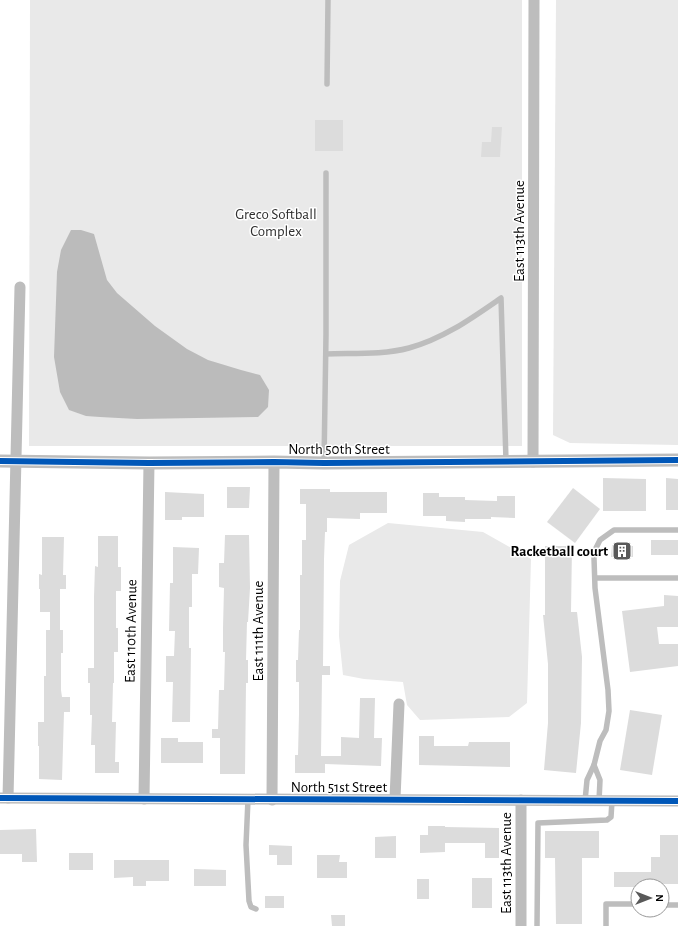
<svg xmlns="http://www.w3.org/2000/svg" width="678" height="926" font-family="'Alegreya Sans',sans-serif">
<rect width="100%" height="100%" fill="#fff"/>
<g fill="#e9e9e9">
<path d="M 30,0 L 522,0 L 522,446 L 29,446 Z"/>
<path d="M 556,0 L 678,0 L 678,445 L 570,443 L 553,435 Z"/>
<path d="M 388,523 L 483,532 L 531,559 L 527,703 L 509,717 L 420,720 L 407,705 L 403,682 L 364,679 L 343,675 L 339,636 L 340,581 L 349,545 Z"/>
</g>
<path fill="#bbb" d="M 71,230 L 81,230 L 94,234 L 107,280 L 117,293 L 155,326 L 187,349 L 208,360 L 241,370 L 260,375 L 269,390 L 268,407 L 258,417 L 137,419 L 100,417 L 86,416 L 69,410 L 60,392 L 54,357 L 57,272 L 61,250 Z"/>
<g fill="#dcdcdc">
<rect x="315" y="120" width="28" height="31"/>
<path d="M 492,127 L 502,127 L 500,157 L 481,157 L 482,142 L 491,142 Z"/>
<path d="M 603,478 L 646,479 L 646,511 L 603,511 Z"/>
<path d="M 666,478 L 678,479 L 678,510 L 666,510 Z"/>
<path d="M 227,487 L 250,487 L 249,508 L 227,508 Z"/>
<path d="M 573,488 L 600,509 L 575,543 L 547,522 Z"/>
<path d="M 300,489 L 330,489 L 330,492 L 387,492 L 387,513 L 360,513 L 360,519 L 327,518 L 327,532 L 325,532 L 324,559 L 323,666 L 330,666 L 330,675 L 322,675 L 321,756 L 341,756 L 341,737 L 359,738 L 360,698 L 375,698 L 374,738 L 382,738 L 381,766 L 325,764 L 325,773 L 295,773 L 295,755 L 298,755 L 299,714 L 299,682 L 296,682 L 296,660 L 298,660 L 299,630 L 300,630 L 300,575 L 302,575 L 302,540 L 306,540 L 306,504 L 300,504 Z"/>
<path d="M 165,492 L 204,494 L 204,517 L 182,517 L 182,520 L 165,520 Z"/>
<path d="M 423,493 L 439,493 L 439,497 L 465,497 L 465,500 L 497,501 L 497,496 L 515,496 L 515,518 L 491,517 L 491,519 L 465,519 L 465,522 L 446,521 L 446,516 L 423,516 Z"/>
<path d="M 225,535 L 249,535 L 250,588 L 248,622 L 247,622 L 246,660 L 248,660 L 248,683 L 246,683 L 245,774 L 220,774 L 220,738 L 212,738 L 212,729 L 218,729 L 219,690 L 224,690 L 225,652 L 223,652 L 223,628 L 224,588 L 219,587 L 219,563 L 224,563 Z"/>
<path d="M 98,536 L 118,536 L 118,567 L 121,567 L 121,591 L 116,591 L 116,628 L 118,628 L 118,652 L 114,652 L 114,683 L 113,683 L 112,722 L 116,722 L 115,762 L 119,762 L 119,773 L 95,773 L 95,745 L 91,745 L 92,715 L 90,715 L 90,683 L 88,683 L 88,668 L 94,668 L 94,597 L 95,566 L 98,567 Z"/>
<path d="M 42,537 L 64,537 L 63,575 L 66,575 L 66,589 L 60,589 L 60,630 L 63,630 L 63,653 L 61,653 L 61,690 L 62,697 L 70,697 L 70,712 L 64,712 L 62,780 L 39,779 L 39,746 L 38,746 L 38,722 L 44,722 L 44,676 L 46,676 L 46,630 L 50,630 L 50,612 L 40,612 L 40,589 L 39,589 L 39,574 L 42,575 Z"/>
<rect x="651" y="540" width="27" height="15"/>
<path d="M 612,545 L 633,546 L 633,557 L 611,557 Z"/>
<path d="M 545,546 L 572,546 L 571,612 L 577,612 L 582,657 L 581,723 L 576,773 L 544,770 L 548,723 L 548,664 L 543,615 L 545,615 Z"/>
<path d="M 173,547 L 199,548 L 198,574 L 192,574 L 192,607 L 189,607 L 189,648 L 191,648 L 190,722 L 172,722 L 173,682 L 166,682 L 166,656 L 174,656 L 175,631 L 169,631 L 170,583 L 173,583 Z"/>
<path d="M 664,595 L 678,596 L 678,627 L 657,627 L 659,644 L 678,644 L 678,666 L 630,672 L 622,611 L 664,606 Z"/>
<path d="M 630,710 L 662,715 L 652,775 L 620,770 Z"/>
<path d="M 419,736 L 434,736 L 434,746 L 468,746 L 469,742 L 510,742 L 510,767 L 419,765 Z"/>
<path d="M 161,738 L 178,738 L 178,742 L 203,742 L 203,763 L 161,763 Z"/>
<path d="M 428,826 L 445,826 L 445,827 L 499,828 L 499,858 L 485,858 L 485,843 L 445,843 L 445,852 L 420,853 L 420,835 L 428,835 Z"/>
<path d="M 36,829 L 37,862 L 22,862 L 22,854 L 0,854 L 0,830 Z"/>
<path d="M 545,831 L 599,831 L 599,858 L 582,858 L 582,924 L 556,924 L 555,858 L 545,858 Z"/>
<path d="M 660,835 L 678,835 L 678,884 L 654,884 L 654,886 L 638,886 L 638,887 L 614,887 L 614,872 L 651,872 L 651,857 L 660,857 Z"/>
<path d="M 396,836 L 396,858 L 375,858 L 375,837 Z"/>
<path d="M 269,845 L 292,846 L 292,865 L 277,865 L 277,855 L 269,855 Z"/>
<rect x="69" y="853" width="24" height="17"/>
<path d="M 317,855 L 340,855 L 339,862 L 347,862 L 347,878 L 317,878 Z"/>
<path d="M 114,860 L 169,860 L 169,881 L 146,881 L 146,886 L 133,886 L 133,877 L 114,878 Z"/>
<path d="M 194,869 L 226,870 L 226,886 L 194,886 Z"/>
<rect x="472" y="878" width="20" height="30"/>
<rect x="417" y="879" width="12" height="20"/>
<rect x="265" y="896" width="19" height="12"/>
<path d="M 331,915 L 345,915 L 345,926 L 332,926 Z"/>
</g>
<g fill="none" stroke-linecap="round" stroke-linejoin="round">
<g stroke="#bdbdbd" stroke-width="5.5">
<path d="M 327,84 L 328,0"/>
<path d="M 326,354 C 353,353 383,355 409,348 C 443,339 472,318 501,298 L 506,461"/>
<path d="M 324,463 L 326,335 L 326,173"/>
<path d="M 595,578 L 678,578"/>
<path d="M 594,765 L 600,780 L 599,801"/>
<path d="M 248,799 L 246,845 L 249,901 L 251,907 L 256,909"/>
<path d="M 585,801 L 587,780 L 594,765 L 600,741 L 606,730 L 609,711 L 608,690 L 595,588 L 594,558 L 596,548 L 600,540 L 614,530 L 678,530"/>
<path d="M 662,905 L 678,905"/>
<path d="M 537,926 L 538,823 L 607,820 L 611,817 L 612,801"/>
<path d="M 606,926 L 606,904 L 638,904"/>
</g>
<g stroke="#bdbdbd" stroke-width="11">
<path d="M 533,462 L 534,0"/>
<path d="M 0,798 L 678,801"/>
<path d="M 8,798 L 20,287"/>
<path d="M 144,799 L 149,463"/>
<path d="M 395,799 L 399,704"/>
<path d="M 272,800 L 274,462"/>
<path d="M 521,926 L 521,800"/>
</g>
<path stroke="#bdbdbd" stroke-width="13" d="M 0,461 L 149,463 L 274,462 L 324,463 L 678,460"/>
<defs>
<g id="cycleway">
<path d="M 0,461 L 149,463 L 274,462 L 324,463 L 678,460"/>
<path d="M 0,798 L 678,801"/>
</g>
</defs>
<use href="#cycleway" stroke="#fff" stroke-width="8"/>
<use href="#cycleway" stroke="#0057b8" stroke-width="6"/>
</g>
<defs>
<symbol id="building-square" viewBox="-11 -11 22 22"><rect x="-9" y="-9" width="18" height="18" rx="4" fill="#595959" stroke="#fff"/><path d="M-4-6H4V6H1V3H-1V6H-4ZM-2.5-4.3h1.7v1.8h-1.7ZM.8-4.3h1.7v1.8H.8ZM-2.5-1h1.7V.8h-1.7ZM.8-1h1.7V.8H.8Z" fill="#fff"/></symbol>
</defs>
<g fill-rule="evenodd">
<use href="#building-square" x="611" y="540" width="22" height="22"/>
</g>
<g text-anchor="middle" dominant-baseline="central" stroke-width="3" stroke-linejoin="round" paint-order="stroke">
<g font-size="15" fill="#2e2e2e" stroke="#fff">
<text x="276" y="214">Greco Softball<tspan x="276" dy="17">Complex</tspan></text>
</g>
<g font-size="15" fill="#000" stroke="#fff">
<text transform="translate(519 231) rotate(-90)">East 113th Avenue</text>
<text x="339" y="449">North 50th Street</text>
<text transform="translate(131 631) rotate(-89)">East 110th Avenue</text>
<text transform="translate(258 631) rotate(-90)">East 111th Avenue</text>
<text x="339" y="787">North 51st Street</text>
<text transform="translate(506 863) rotate(-90)">East 113th Avenue</text>
</g>
<g font-size="15" font-weight="bold" fill="#000" stroke="#fff" text-anchor="end">
<text x="608" y="551">Racketball court</text>
</g>
</g>
<g transform="translate(650 898) rotate(90)"><circle r="19" fill="#ffffff" stroke="#999999"/>
<path d="M0-3L7 15L0 10L-7 15Z" fill="#595959"/>
<text y="-6" font-size="11" font-weight="bold" text-anchor="middle" fill="#000000">N</text>
</g>
</svg>
